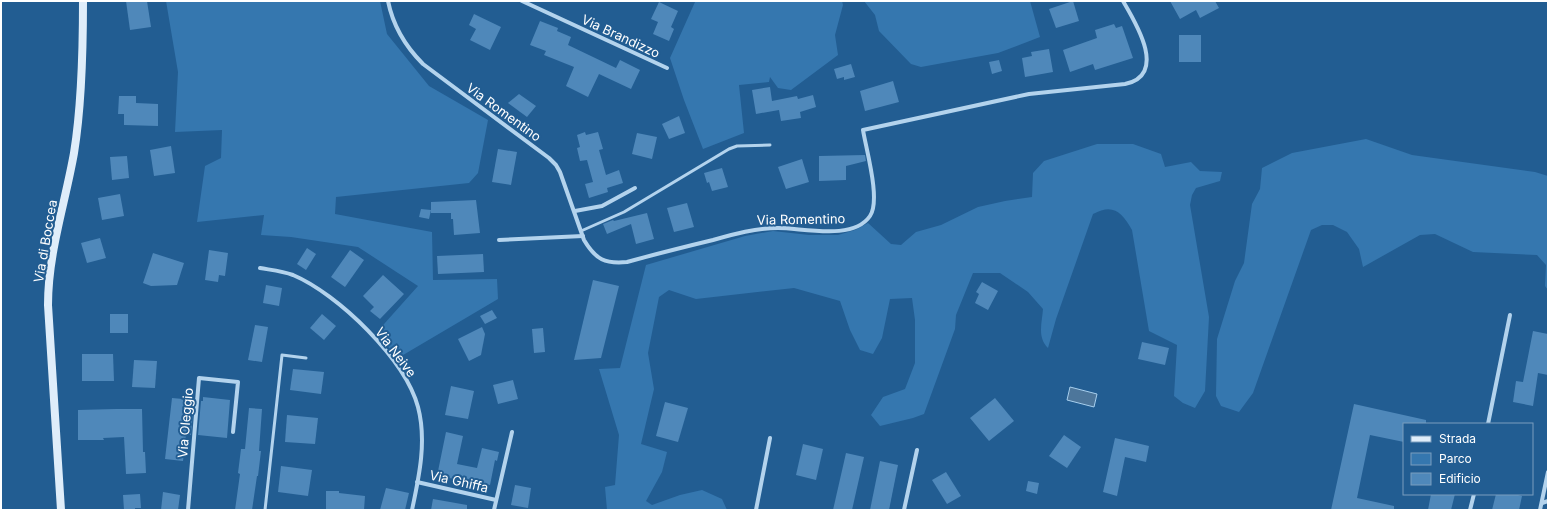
<svg xmlns="http://www.w3.org/2000/svg" width="1549" height="511" font-family="Inter,sans-serif">
<rect width="100%" height="100%" fill="#225d92"/>
<g fill="#3577af">
<path d="M 166,1 L 380,1 L 387,34 L 429,86 L 488,120 L 478,173 L 469,183 L 336,197 L 335,214 L 432,232 L 433,280 L 497,279 L 498,299 L 398,358 L 376,333 L 418,286 L 358,247 L 291,237 L 261,235 L 264,215 L 197,222 L 205,166 L 221,158 L 222,130 L 175,132 L 178,72 Z"/>
<path d="M 694,1 L 842,1 L 843,5 L 835,35 L 838,55 L 791,90 L 778,88 L 770,77 L 769,82 L 739,85 L 744,133 L 703,149 L 684,100 L 670,58 L 695,2 Z"/>
<path d="M 864,1 L 1030,1 L 1040,37 L 998,53 L 921,67 L 911,64 L 879,31 L 875,15 Z"/>
<path d="M 1366,139 L 1412,155 L 1535,172 L 1548,176 L 1548,290 L 1545,286 L 1546,265 L 1537,255 L 1473,252 L 1435,234 L 1420,235 L 1363,267 L 1359,249 L 1347,232 L 1333,225 L 1322,225 L 1311,230 L 1253,393 L 1239,412 L 1221,406 L 1216,396 L 1217,339 L 1235,281 L 1244,263 L 1252,204 L 1260,189 L 1262,168 L 1292,153 Z"/>
<path d="M 1097,144 L 1133,144 L 1161,154 L 1165,167 L 1191,162 L 1200,171 L 1222,172 L 1220,181 L 1196,188 L 1192,195 L 1190,205 L 1209,317 L 1205,391 L 1195,408 L 1183,403 L 1174,396 L 1177,345 L 1149,331 L 1132,230 C 1122,212 1113,203 1093,214 L 1056,319 L 1048,348 C 1037,337 1042,323 1043,309 L 1028,292 L 1000,273 L 973,273 L 956,315 L 955,329 L 924,414 L 913,418 L 880,426 L 871,415 L 883,397 L 905,389 L 915,363 L 915,320 L 912,298 L 890,299 L 882,338 L 873,354 L 860,350 L 850,330 L 840,301 L 794,288 L 696,299 L 669,290 L 659,297 L 648,353 L 654,389 L 641,444 L 667,452 L 662,472 L 646,501 L 652,505 L 680,495 L 702,490 L 722,499 L 727,510 L 607,510 L 605,487 L 615,485 L 619,435 L 599,369 L 620,368 L 646,265 L 745,236 L 773,231 L 809,235 L 838,235 L 855,230 L 868,223 L 891,244 L 901,245 L 916,232 L 941,225 L 978,207 L 1005,201 L 1032,197 L 1033,173 L 1044,161 Z"/>
</g>
<path fill="#4d769b" stroke="#a7cfee" d="M 1070,387 L 1097,394 L 1094,407 L 1067,400 Z"/>
<g fill="#4f88ba">
<path d="M 126,1 L 147,1 L 151,27 L 130,30 Z"/>
<path d="M 1073,1 L 1079,21 L 1056,28 L 1049,9 Z"/>
<path d="M 1170,1 L 1215,1 L 1219,8 L 1200,18 L 1196,10 L 1180,19 Z"/>
<path d="M 659,2 L 678,11 L 671,27 L 674,29 L 669,41 L 653,34 L 658,22 L 651,19 Z"/>
<path d="M 474,14 L 501,27 L 490,50 L 470,40 L 476,29 L 469,25 Z"/>
<path d="M 540,21 L 558,28 L 557,31 L 571,37 L 568,45 L 616,68 L 620,60 L 640,70 L 631,89 L 599,74 L 588,97 L 566,86 L 574,67 L 544,55 L 546,51 L 530,45 Z"/>
<path d="M 1114,24 L 1116,28 L 1122,26 L 1133,58 L 1095,70 L 1093,64 L 1070,72 L 1063,50 L 1097,38 L 1095,30 Z"/>
<rect x="1179" y="35" width="22" height="27"/>
<path d="M 1049,49 L 1053,72 L 1025,77 L 1022,58 L 1032,56 L 1031,52 Z"/>
<path d="M 999,60 L 1002,71 L 992,74 L 989,62 Z"/>
<path d="M 851,64 L 855,77 L 844,80 L 844,77 L 837,79 L 834,69 Z"/>
<path d="M 893,81 L 899,102 L 865,111 L 860,91 Z"/>
<path d="M 770,87 L 772,101 L 797,96 L 798,99 L 813,95 L 816,107 L 800,112 L 801,118 L 781,121 L 779,110 L 756,114 L 752,90 Z"/>
<path d="M 519,94 L 536,106 L 527,117 L 508,103 Z"/>
<path d="M 119,96 L 136,96 L 136,103 L 158,104 L 158,126 L 124,125 L 124,114 L 118,114 Z"/>
<path d="M 679,116 L 685,133 L 669,139 L 662,124 Z"/>
<path d="M 585,132 L 586,135 L 598,132 L 603,149 L 599,150 L 606,175 L 619,170 L 623,183 L 607,188 L 608,192 L 589,198 L 585,184 L 593,182 L 587,160 L 580,161 L 577,148 L 580,147 L 577,135 Z"/>
<path d="M 637,133 L 657,137 L 652,159 L 632,154 Z"/>
<path d="M 171,146 L 175,173 L 154,176 L 150,150 Z"/>
<path d="M 498,149 L 517,152 L 511,185 L 492,182 Z"/>
<path d="M 865,155 L 866,161 L 846,166 L 846,180 L 819,181 L 819,156 Z"/>
<path d="M 127,156 L 129,178 L 112,180 L 110,157 Z"/>
<path d="M 802,159 L 809,182 L 786,189 L 778,167 Z"/>
<path d="M 722,168 L 728,187 L 712,191 L 709,182 L 707,183 L 704,173 Z"/>
<path d="M 120,194 L 124,216 L 102,220 L 98,198 Z"/>
<path d="M 476,200 L 480,233 L 454,235 L 453,219 L 451,219 L 451,213 L 431,213 L 431,202 Z"/>
<path d="M 687,203 L 694,227 L 674,232 L 667,208 Z"/>
<path d="M 421,209 L 431,210 L 429,219 L 419,217 Z"/>
<path d="M 647,213 L 654,239 L 636,244 L 631,224 L 607,234 L 603,224 L 613,220 L 614,221 Z"/>
<path d="M 100,238 L 106,258 L 87,263 L 81,243 Z"/>
<path d="M 307,248 L 316,254 L 306,270 L 297,264 Z"/>
<path d="M 209,250 L 228,253 L 225,276 L 219,275 L 218,282 L 205,280 Z"/>
<path d="M 350,250 L 364,260 L 345,287 L 331,277 Z"/>
<path d="M 153,253 L 184,263 L 177,285 L 151,286 L 143,283 Z"/>
<path d="M 483,254 L 484,272 L 438,274 L 437,256 Z"/>
<path d="M 383,275 L 404,294 L 380,319 L 370,311 L 374,307 L 363,296 Z"/>
<path d="M 593,280 L 619,286 L 601,358 L 574,360 Z"/>
<path d="M 982,282 L 998,291 L 988,310 L 975,303 L 979,294 L 976,292 Z"/>
<path d="M 266,285 L 282,288 L 279,306 L 263,303 Z"/>
<path d="M 492,310 L 497,318 L 485,324 L 480,316 Z"/>
<rect x="110" y="314" width="18" height="19"/>
<path d="M 322,314 L 336,326 L 324,340 L 310,328 Z"/>
<path d="M 255,325 L 268,327 L 262,362 L 248,360 Z"/>
<path d="M 482,327 L 485,334 L 481,355 L 469,361 L 458,339 Z"/>
<path d="M 543,328 L 545,352 L 534,353 L 532,329 Z"/>
<path d="M 1533,331 L 1548,334 L 1548,375 L 1538,373 L 1533,406 L 1513,402 L 1516,381 L 1523,382 Z"/>
<path d="M 1142,342 L 1169,348 L 1165,365 L 1138,359 Z"/>
<path d="M 82,354 L 113,354 L 114,381 L 82,381 Z"/>
<path d="M 134,360 L 157,361 L 155,388 L 132,387 Z"/>
<path d="M 293,369 L 324,372 L 321,394 L 290,390 Z"/>
<path d="M 513,380 L 518,399 L 498,404 L 493,385 Z"/>
<path d="M 451,386 L 474,391 L 468,419 L 445,415 Z"/>
<path d="M 203,397 L 230,400 L 227,438 L 198,435 L 201,401 L 203,401 Z"/>
<path d="M 172,398 L 194,400 L 191,435 L 186,434 L 183,461 L 165,459 Z"/>
<path d="M 995,398 L 1014,421 L 989,441 L 970,418 Z"/>
<path d="M 665,402 L 688,408 L 678,442 L 656,436 Z"/>
<path d="M 1354,404 L 1426,420 L 1426,424 L 1404,424 L 1404,442 L 1370,435 L 1357,498 L 1394,506 L 1394,510 L 1331,510 Z"/>
<path d="M 249,408 L 262,409 L 259,451 L 261,451 L 258,476 L 257,476 L 252,510 L 235,510 L 240,474 L 238,473 L 241,449 L 245,449 Z"/>
<path d="M 116,409 L 142,409 L 143,452 L 145,452 L 146,473 L 126,474 L 124,437 L 103,438 L 104,440 L 78,440 L 78,410 Z"/>
<path d="M 287,415 L 318,418 L 315,444 L 285,442 Z"/>
<path d="M 446,432 L 463,436 L 457,464 L 477,468 L 482,448 L 499,452 L 497,461 L 495,460 L 490,485 L 437,476 Z"/>
<path d="M 1064,435 L 1081,447 L 1067,468 L 1049,456 Z"/>
<path d="M 1115,438 L 1149,446 L 1146,462 L 1125,457 L 1117,496 L 1103,492 Z"/>
<path d="M 803,444 L 823,449 L 816,480 L 796,475 Z"/>
<path d="M 846,453 L 864,457 L 852,510 L 833,510 Z"/>
<path d="M 880,461 L 898,465 L 889,510 L 870,510 Z"/>
<path d="M 281,466 L 312,470 L 308,496 L 278,492 Z"/>
<path d="M 946,472 L 961,496 L 947,504 L 932,480 Z"/>
<path d="M 1028,481 L 1039,483 L 1037,494 L 1026,491 Z"/>
<path d="M 515,485 L 531,488 L 528,508 L 511,505 Z"/>
<path d="M 386,488 L 409,493 L 405,510 L 380,510 Z"/>
<path d="M 326,491 L 339,491 L 339,493 L 365,496 L 364,510 L 326,510 Z"/>
<path d="M 163,492 L 180,495 L 178,510 L 161,510 Z"/>
<path d="M 140,494 L 141,508 L 135,508 L 135,510 L 124,510 L 123,495 Z"/>
<path d="M 1431,494 L 1455,494 L 1451,510 L 1428,510 Z"/>
<path d="M 1496,494 L 1514,494 L 1522,496 L 1519,510 L 1492,510 Z"/>
<path d="M 433,499 L 467,505 L 467,510 L 431,510 Z"/>
</g>
<g fill="none" stroke-linecap="round" stroke-linejoin="round">
<g stroke="#b3d3ed" stroke-width="3">
<path d="M 581,231 L 624,212 L 729,149 L 737,146 L 770,145"/>
<path d="M 265,510 L 282,355 L 306,358"/>
</g>
<g stroke="#b3d3ed" stroke-width="4">
<path d="M 388,1 C 393,26 405,46 423,64 L 549,158 L 556,165 L 560,172 L 584,240 C 596,260 605,264 627,262 C 656,254 684,247 713,240 C 734,234 756,228 778,228 C 803,228 853,241 870,216 C 881,200 866,149 863,130 L 1029,94 L 1125,84 C 1168,75 1136,23 1123,1"/>
<path d="M 522,1 L 667,68"/>
<path d="M 575,211 L 602,206 L 635,188"/>
<path d="M 499,240 L 583,236"/>
<path d="M 260,268 C 271,270 282,271 293,275 C 338,294 405,359 418,407 C 427,441 419,477 412,510"/>
<path d="M 1488,424 L 1510,315"/>
<path d="M 417,482 L 496,500"/>
<path d="M 1542,503 L 1548,501"/>
<path d="M 188,510 L 199,378 L 238,382 L 233,432"/>
<path d="M 494,510 L 512,432"/>
<path d="M 756,510 L 770,438"/>
<path d="M 904,510 L 917,450"/>
<path d="M 1470,510 L 1474,494"/>
<path d="M 1540,510 L 1548,472"/>
</g>
<path stroke="#dfedfa" stroke-width="8" d="M 61,510 L 48,305 C 48,253 65,204 74,153 C 82,104 83,51 83,1"/>
</g>
<g text-anchor="middle" dominant-baseline="central" stroke-width="4" stroke-linejoin="round" paint-order="stroke">
<g font-size="13" fill="#fff" stroke="#225d92">
<text transform="translate(621 36) rotate(25)">Via Brandizzo</text>
<text transform="translate(504 112) rotate(36)">Via Romentino</text>
<text transform="translate(801 219) rotate(-1)">Via Romentino</text>
<text transform="translate(45 241) rotate(-80)">Via di Boccea</text>
<text transform="translate(396 352) rotate(53)">Via Neive</text>
<text transform="translate(185 423) rotate(-85)">Via Oleggio</text>
<text transform="translate(459 481) rotate(13)">Via Ghiffa</text>
</g>
</g>
<rect width="1549" height="511" fill="none" stroke="#ffffff" stroke-width="4"/>
<rect x="1403" y="423" width="130" height="72" fill="#225d92" stroke="#7a9ebe"/>
<rect x="1411" y="436" width="20" height="6" fill="#dfedfa" stroke="#7a9ebe"/>
<text x="1439" y="443" font-size="12" fill="#ffffff">Strada</text>
<rect x="1411" y="453" width="20" height="12" fill="#3577af" stroke="#7a9ebe"/>
<text x="1439" y="463" font-size="12" fill="#ffffff">Parco</text>
<rect x="1411" y="473" width="20" height="12" fill="#4f88ba" stroke="#7a9ebe"/>
<text x="1439" y="483" font-size="12" fill="#ffffff">Edificio</text>
</svg>
